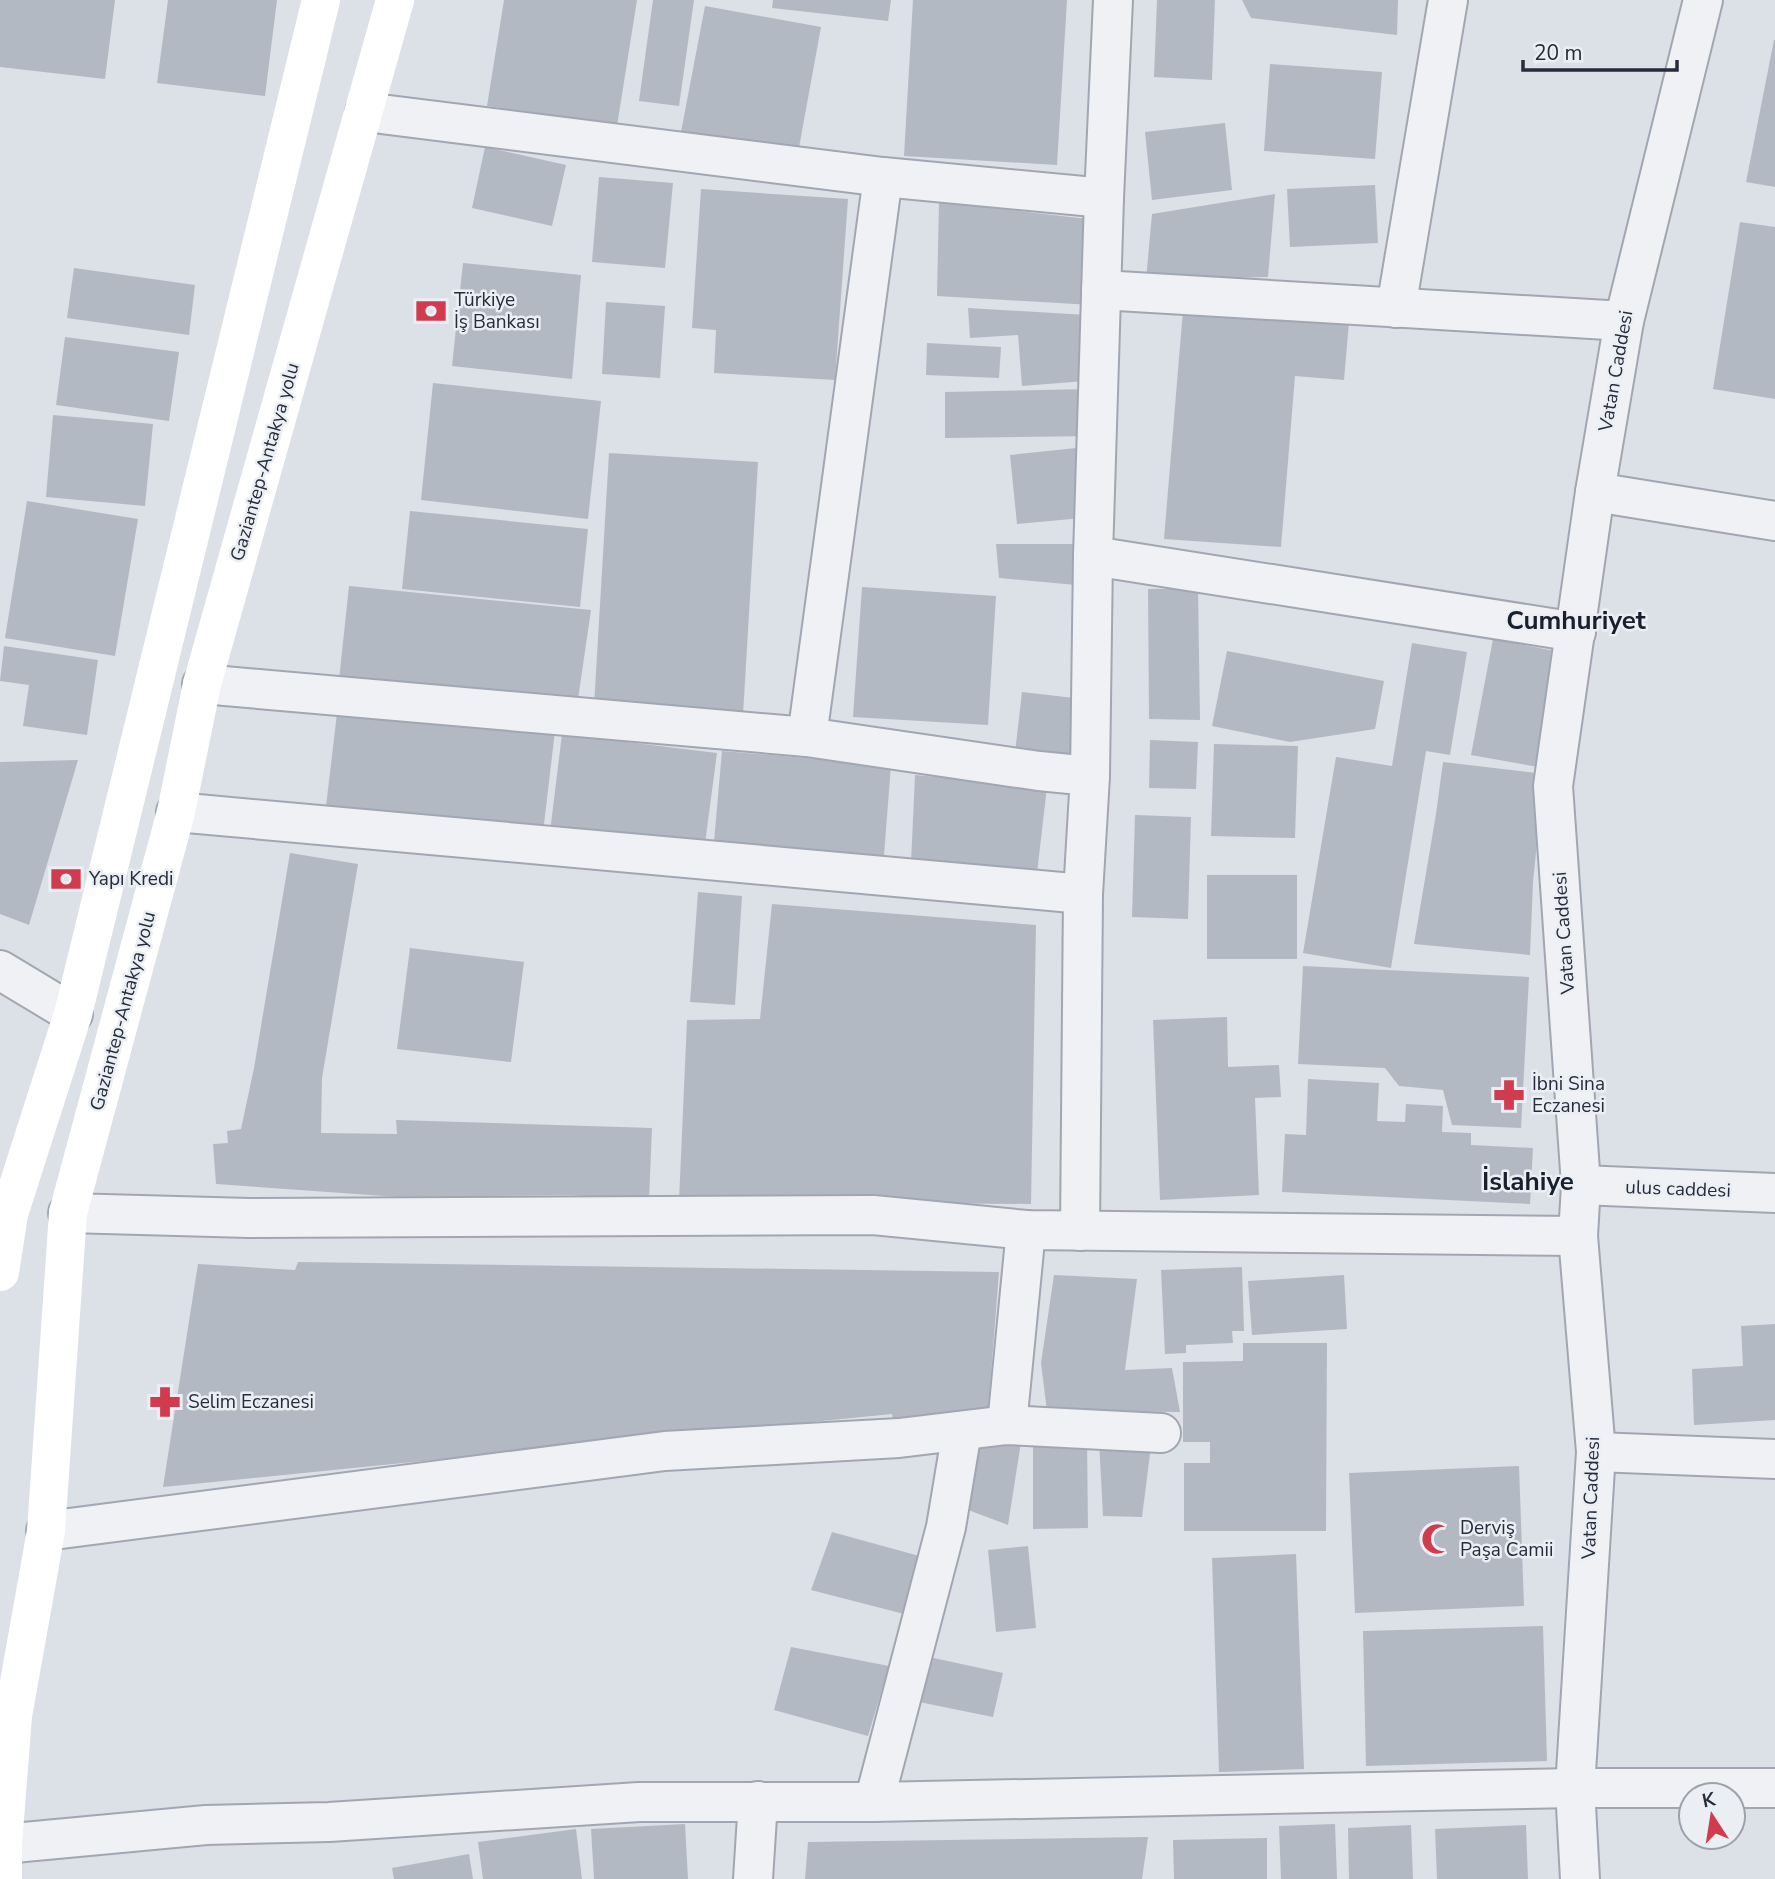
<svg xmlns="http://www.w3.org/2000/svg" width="1775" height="1879" font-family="'Nunito Sans',sans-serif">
<rect width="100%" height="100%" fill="#dce0e7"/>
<g fill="#b3b9c3">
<path d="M 0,0 L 115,0 L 105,79 L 0,67 Z"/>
<path d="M 168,0 L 277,0 L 265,96 L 157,83 Z"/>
<path d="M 504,0 L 637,0 L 617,126 L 487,106 Z"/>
<path d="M 653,0 L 694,0 L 679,106 L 639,101 Z"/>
<path d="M 773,0 L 891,0 L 888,21 L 772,8 Z"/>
<path d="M 913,0 L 1067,0 L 1057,165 L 904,156 Z"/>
<path d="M 1157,0 L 1215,0 L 1212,80 L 1154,77 Z"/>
<path d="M 1242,0 L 1398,0 L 1397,35 L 1251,18 Z"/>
<path d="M 705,6 L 821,27 L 798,153 L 681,132 Z"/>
<path d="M 1774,40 L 1775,40 L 1775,187 L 1746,182 Z"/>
<path d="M 1270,64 L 1382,72 L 1375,159 L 1264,151 Z"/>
<path d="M 1225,123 L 1232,190 L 1152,200 L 1145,132 Z"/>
<path d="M 485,147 L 566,165 L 552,226 L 472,208 Z"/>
<path d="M 599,177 L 673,183 L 665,268 L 592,262 Z"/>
<path d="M 1375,185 L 1378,243 L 1290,247 L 1287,189 Z"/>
<path d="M 701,189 L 848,199 L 835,380 L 714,373 L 716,330 L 692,328 Z"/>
<path d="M 1275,194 L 1268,277 L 1146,280 L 1152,214 Z"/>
<path d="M 939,202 L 1096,220 L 1092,305 L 937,296 Z"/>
<path d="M 1740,222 L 1775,227 L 1775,399 L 1713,389 Z"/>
<path d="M 463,263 L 581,275 L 572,379 L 452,366 Z"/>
<path d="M 74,268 L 195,285 L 189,335 L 67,318 Z"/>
<path d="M 606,302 L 665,306 L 660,378 L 602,374 Z"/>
<path d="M 968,308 L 1087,315 L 1098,380 L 1022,386 L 1018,335 L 970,338 Z"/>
<path d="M 1183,310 L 1349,322 L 1344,380 L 1295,376 L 1281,547 L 1164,539 Z"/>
<path d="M 65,337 L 179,352 L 169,421 L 56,405 Z"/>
<path d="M 927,343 L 1001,347 L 999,378 L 926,375 Z"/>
<path d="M 433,383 L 601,401 L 588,519 L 421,500 Z"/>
<path d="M 1091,389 L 1092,436 L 945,438 L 945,392 Z"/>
<path d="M 53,415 L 153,424 L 145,506 L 46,497 Z"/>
<path d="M 1086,447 L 1093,517 L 1017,524 L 1010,455 Z"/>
<path d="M 609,453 L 758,462 L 743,715 L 594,706 Z"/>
<path d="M 27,501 L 138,519 L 115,656 L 5,638 Z"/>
<path d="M 410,511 L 588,529 L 580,607 L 402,589 Z"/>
<path d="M 996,544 L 1082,544 L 1087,586 L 999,578 Z"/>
<path d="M 349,586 L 591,610 L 577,706 L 339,680 Z"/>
<path d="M 862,587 L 996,596 L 988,725 L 853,717 Z"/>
<path d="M 1198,588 L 1200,720 L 1149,719 L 1148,589 Z"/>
<path d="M 1493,639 L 1565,653 L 1544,768 L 1471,755 Z"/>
<path d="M 1412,643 L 1467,652 L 1450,755 L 1426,751 L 1391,968 L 1303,953 L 1336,757 L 1392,766 Z"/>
<path d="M 4,646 L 98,660 L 87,735 L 23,726 L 29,685 L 0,681 Z"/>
<path d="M 1227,651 L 1384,681 L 1375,729 L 1290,742 L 1212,726 Z"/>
<path d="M 1022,692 L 1083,699 L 1077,760 L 1015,753 Z"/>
<path d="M 338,705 L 555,731 L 542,841 L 325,815 Z"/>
<path d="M 562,734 L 717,753 L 704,851 L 550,832 Z"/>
<path d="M 1150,740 L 1198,742 L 1196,789 L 1149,788 Z"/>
<path d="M 1214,744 L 1298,746 L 1295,838 L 1211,836 Z"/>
<path d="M 722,751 L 891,765 L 883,868 L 713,853 Z"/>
<path d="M 78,760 L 29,925 L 0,914 L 0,762 Z"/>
<path d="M 1443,762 L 1544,774 L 1533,882 L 1530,955 L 1414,944 L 1436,814 Z"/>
<path d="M 915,775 L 1047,787 L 1037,873 L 911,863 Z"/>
<path d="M 1135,815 L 1191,817 L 1188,919 L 1132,917 Z"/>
<path d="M 290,853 L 358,864 L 322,1078 L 321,1133 L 397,1134 L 396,1120 L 652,1128 L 649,1199 L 570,1195 L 398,1197 L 216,1184 L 213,1144 L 228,1143 L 227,1131 L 241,1129 L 254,1068 Z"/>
<rect x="1207" y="875" width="90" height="84"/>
<path d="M 698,892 L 742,896 L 735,1005 L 690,1002 Z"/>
<path d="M 772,904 L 1036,925 L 1031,1204 L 679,1201 L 687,1020 L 760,1019 Z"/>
<path d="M 410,948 L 524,962 L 511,1062 L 397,1049 Z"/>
<path d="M 1303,966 L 1529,977 L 1521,1128 L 1452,1125 L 1443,1090 L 1399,1086 L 1385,1068 L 1298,1064 Z"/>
<path d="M 1227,1017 L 1228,1067 L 1279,1065 L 1281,1097 L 1255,1098 L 1259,1195 L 1160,1200 L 1153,1020 Z"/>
<path d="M 1308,1079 L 1379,1083 L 1377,1121 L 1405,1122 L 1406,1104 L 1443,1106 L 1442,1132 L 1471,1133 L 1471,1145 L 1533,1148 L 1530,1204 L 1282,1192 L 1285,1134 L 1306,1135 Z"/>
<path d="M 298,1262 L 999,1272 L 988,1412 L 894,1426 L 892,1414 L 163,1487 L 198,1264 L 295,1270 Z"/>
<path d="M 1242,1267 L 1244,1331 L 1232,1331 L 1233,1343 L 1186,1345 L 1186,1353 L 1165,1354 L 1161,1270 Z"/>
<path d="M 1054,1275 L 1137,1279 L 1125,1370 L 1172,1368 L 1180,1412 L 1047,1411 L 1041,1363 Z"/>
<path d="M 1344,1275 L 1347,1329 L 1252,1335 L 1248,1281 Z"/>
<path d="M 1775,1324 L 1775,1420 L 1694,1425 L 1692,1369 L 1743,1366 L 1741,1326 Z"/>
<path d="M 1243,1343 L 1327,1343 L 1326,1531 L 1184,1531 L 1184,1463 L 1210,1463 L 1210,1442 L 1183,1442 L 1183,1362 L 1243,1361 Z"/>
<path d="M 1087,1437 L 1088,1528 L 1033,1529 L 1033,1441 Z"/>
<path d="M 1099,1441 L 1151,1446 L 1142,1517 L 1103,1516 Z"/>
<path d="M 1021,1442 L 1008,1525 L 955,1505 L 971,1449 Z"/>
<path d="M 1519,1466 L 1524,1606 L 1355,1613 L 1349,1473 Z"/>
<path d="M 832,1532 L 923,1557 L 904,1614 L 811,1590 Z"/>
<path d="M 1028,1546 L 1036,1628 L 996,1632 L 988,1550 Z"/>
<path d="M 1296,1554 L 1304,1769 L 1219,1772 L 1212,1558 Z"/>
<path d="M 1543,1626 L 1547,1761 L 1366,1766 L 1363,1631 Z"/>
<path d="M 791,1647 L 889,1666 L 868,1736 L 774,1710 Z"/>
<path d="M 929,1657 L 1003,1673 L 993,1717 L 919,1702 Z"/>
<path d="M 685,1824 L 688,1879 L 594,1879 L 591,1829 Z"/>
<path d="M 1335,1824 L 1337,1879 L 1281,1879 L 1279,1826 Z"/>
<path d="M 1411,1825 L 1413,1879 L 1349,1879 L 1348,1828 Z"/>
<path d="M 1526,1825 L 1528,1879 L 1437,1879 L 1435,1829 Z"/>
<path d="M 576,1829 L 582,1879 L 483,1879 L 478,1842 Z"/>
<path d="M 1148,1837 L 1142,1879 L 805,1879 L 808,1842 Z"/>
<path d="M 1267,1838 L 1267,1879 L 1174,1879 L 1173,1840 Z"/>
<path d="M 469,1854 L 473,1879 L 394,1879 L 392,1868 Z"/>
</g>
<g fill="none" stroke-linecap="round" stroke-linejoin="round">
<defs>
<g id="minor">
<path d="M 1113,0 L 1104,198 L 1093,556 L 1576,632"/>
<path d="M 365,112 L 883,177 L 1104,198"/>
<path d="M 1101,290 L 1624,321"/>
<path d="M 1396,308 L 1448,0"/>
<path d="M 1595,492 L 1775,521"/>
<path d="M 202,684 L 807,737 L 1039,771 L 1090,776"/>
<path d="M 807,737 L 883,177"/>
<path d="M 176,812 L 1083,894"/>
<path d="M 0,970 L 73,1014"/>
<path d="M 1581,1185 L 1775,1193"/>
<path d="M 68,1213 L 249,1218 L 873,1215 L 1026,1230 L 1578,1236"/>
<path d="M 1080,1231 L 1083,894 L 1090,776 L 1093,556"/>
<path d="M 1007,1425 L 1026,1230"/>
<path d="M 1596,1452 L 1775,1459"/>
<path d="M 46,1531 L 665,1451 L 899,1438 L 1007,1425 L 1161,1433"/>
<path d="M 874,1802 L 946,1527 L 962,1431"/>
<path d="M 3,1844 L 206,1825 L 329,1822 L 639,1802 L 874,1802 L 1575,1788 L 1775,1788"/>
<path d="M 753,1879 L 758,1801"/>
</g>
<path id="tertiary" d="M 1580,1879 L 1575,1788 L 1596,1452 L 1578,1236 L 1581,1185 L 1553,786 L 1595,492 L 1624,321 L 1703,0"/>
</defs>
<use href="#minor" stroke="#a1a7b1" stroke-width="42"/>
<use href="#tertiary" stroke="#a1a7b1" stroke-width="42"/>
<use href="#minor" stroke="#eff1f5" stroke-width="38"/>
<use href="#tertiary" stroke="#eff1f5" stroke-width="38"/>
<g stroke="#fff" stroke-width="38">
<path d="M 0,1272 L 9,1214 L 73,1014 L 321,0"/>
<path d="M 3,1879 L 3,1844 L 13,1716 L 46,1531 L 68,1213 L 176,812 L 202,684 L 395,0"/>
</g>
</g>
<defs>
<symbol id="bank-bare" viewBox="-9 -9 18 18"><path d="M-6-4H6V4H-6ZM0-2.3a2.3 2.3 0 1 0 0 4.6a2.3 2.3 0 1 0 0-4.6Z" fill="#d03c4d" stroke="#ebeff4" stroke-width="2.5" paint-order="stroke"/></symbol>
<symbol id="pharmacy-bare" viewBox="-9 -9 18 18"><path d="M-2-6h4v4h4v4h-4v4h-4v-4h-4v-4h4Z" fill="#d03c4d" stroke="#ebeff4" stroke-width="2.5" paint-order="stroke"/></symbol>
<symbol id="mosque-bare" viewBox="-9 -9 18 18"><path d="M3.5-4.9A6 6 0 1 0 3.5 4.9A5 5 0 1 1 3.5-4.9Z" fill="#d03c4d" stroke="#ebeff4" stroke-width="2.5" paint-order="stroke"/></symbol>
</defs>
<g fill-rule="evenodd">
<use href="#bank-bare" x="409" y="289" width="44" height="44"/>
<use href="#bank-bare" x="44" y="857" width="44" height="44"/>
<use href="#pharmacy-bare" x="1487" y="1073" width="44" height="44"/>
<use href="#pharmacy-bare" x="143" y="1380" width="44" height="44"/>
<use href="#mosque-bare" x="1415" y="1517" width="44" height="44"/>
</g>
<g text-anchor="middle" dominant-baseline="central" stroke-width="5" stroke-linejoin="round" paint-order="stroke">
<g font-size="19" fill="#252d3d" stroke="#ebeff4" text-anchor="start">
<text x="454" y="300">Türkiye<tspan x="454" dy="22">İş Bankası</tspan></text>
<text x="89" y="879">Yapı Kredi</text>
<text x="1532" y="1084">İbni Sina<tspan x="1532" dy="22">Eczanesi</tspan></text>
<text x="188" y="1402">Selim Eczanesi</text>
<text x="1460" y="1528">Derviş<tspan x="1460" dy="22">Paşa Camii</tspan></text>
</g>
<g font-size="19" fill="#252d3d" stroke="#ebeff4">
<text transform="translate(1616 371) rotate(-80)">Vatan Caddesi</text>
<text transform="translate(265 462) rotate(-74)">Gaziantep-Antakya yolu</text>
<text transform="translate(1564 933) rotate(-94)">Vatan Caddesi</text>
<text transform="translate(123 1011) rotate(-75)">Gaziantep-Antakya yolu</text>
<text transform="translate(1678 1189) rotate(2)">ulus caddesi</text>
<text transform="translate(1591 1498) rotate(-88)">Vatan Caddesi</text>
</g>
<g font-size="26" font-weight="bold" fill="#181f2d" stroke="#ebeff4">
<text x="1576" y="620">Cumhuriyet</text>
<text x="1528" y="1181">İslahiye</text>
</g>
</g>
<g transform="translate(1712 1816) rotate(348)"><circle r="33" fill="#ebeff4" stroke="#9ca1ab" stroke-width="2"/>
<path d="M0-5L12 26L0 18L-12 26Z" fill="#d03c4d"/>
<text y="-10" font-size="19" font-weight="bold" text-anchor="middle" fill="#252d3d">K</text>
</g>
<path d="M1523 60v10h154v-10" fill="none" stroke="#252d3d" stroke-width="3.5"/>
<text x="1534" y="60" font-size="21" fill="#252d3d" stroke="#ebeff4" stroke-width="5" paint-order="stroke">20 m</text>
</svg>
